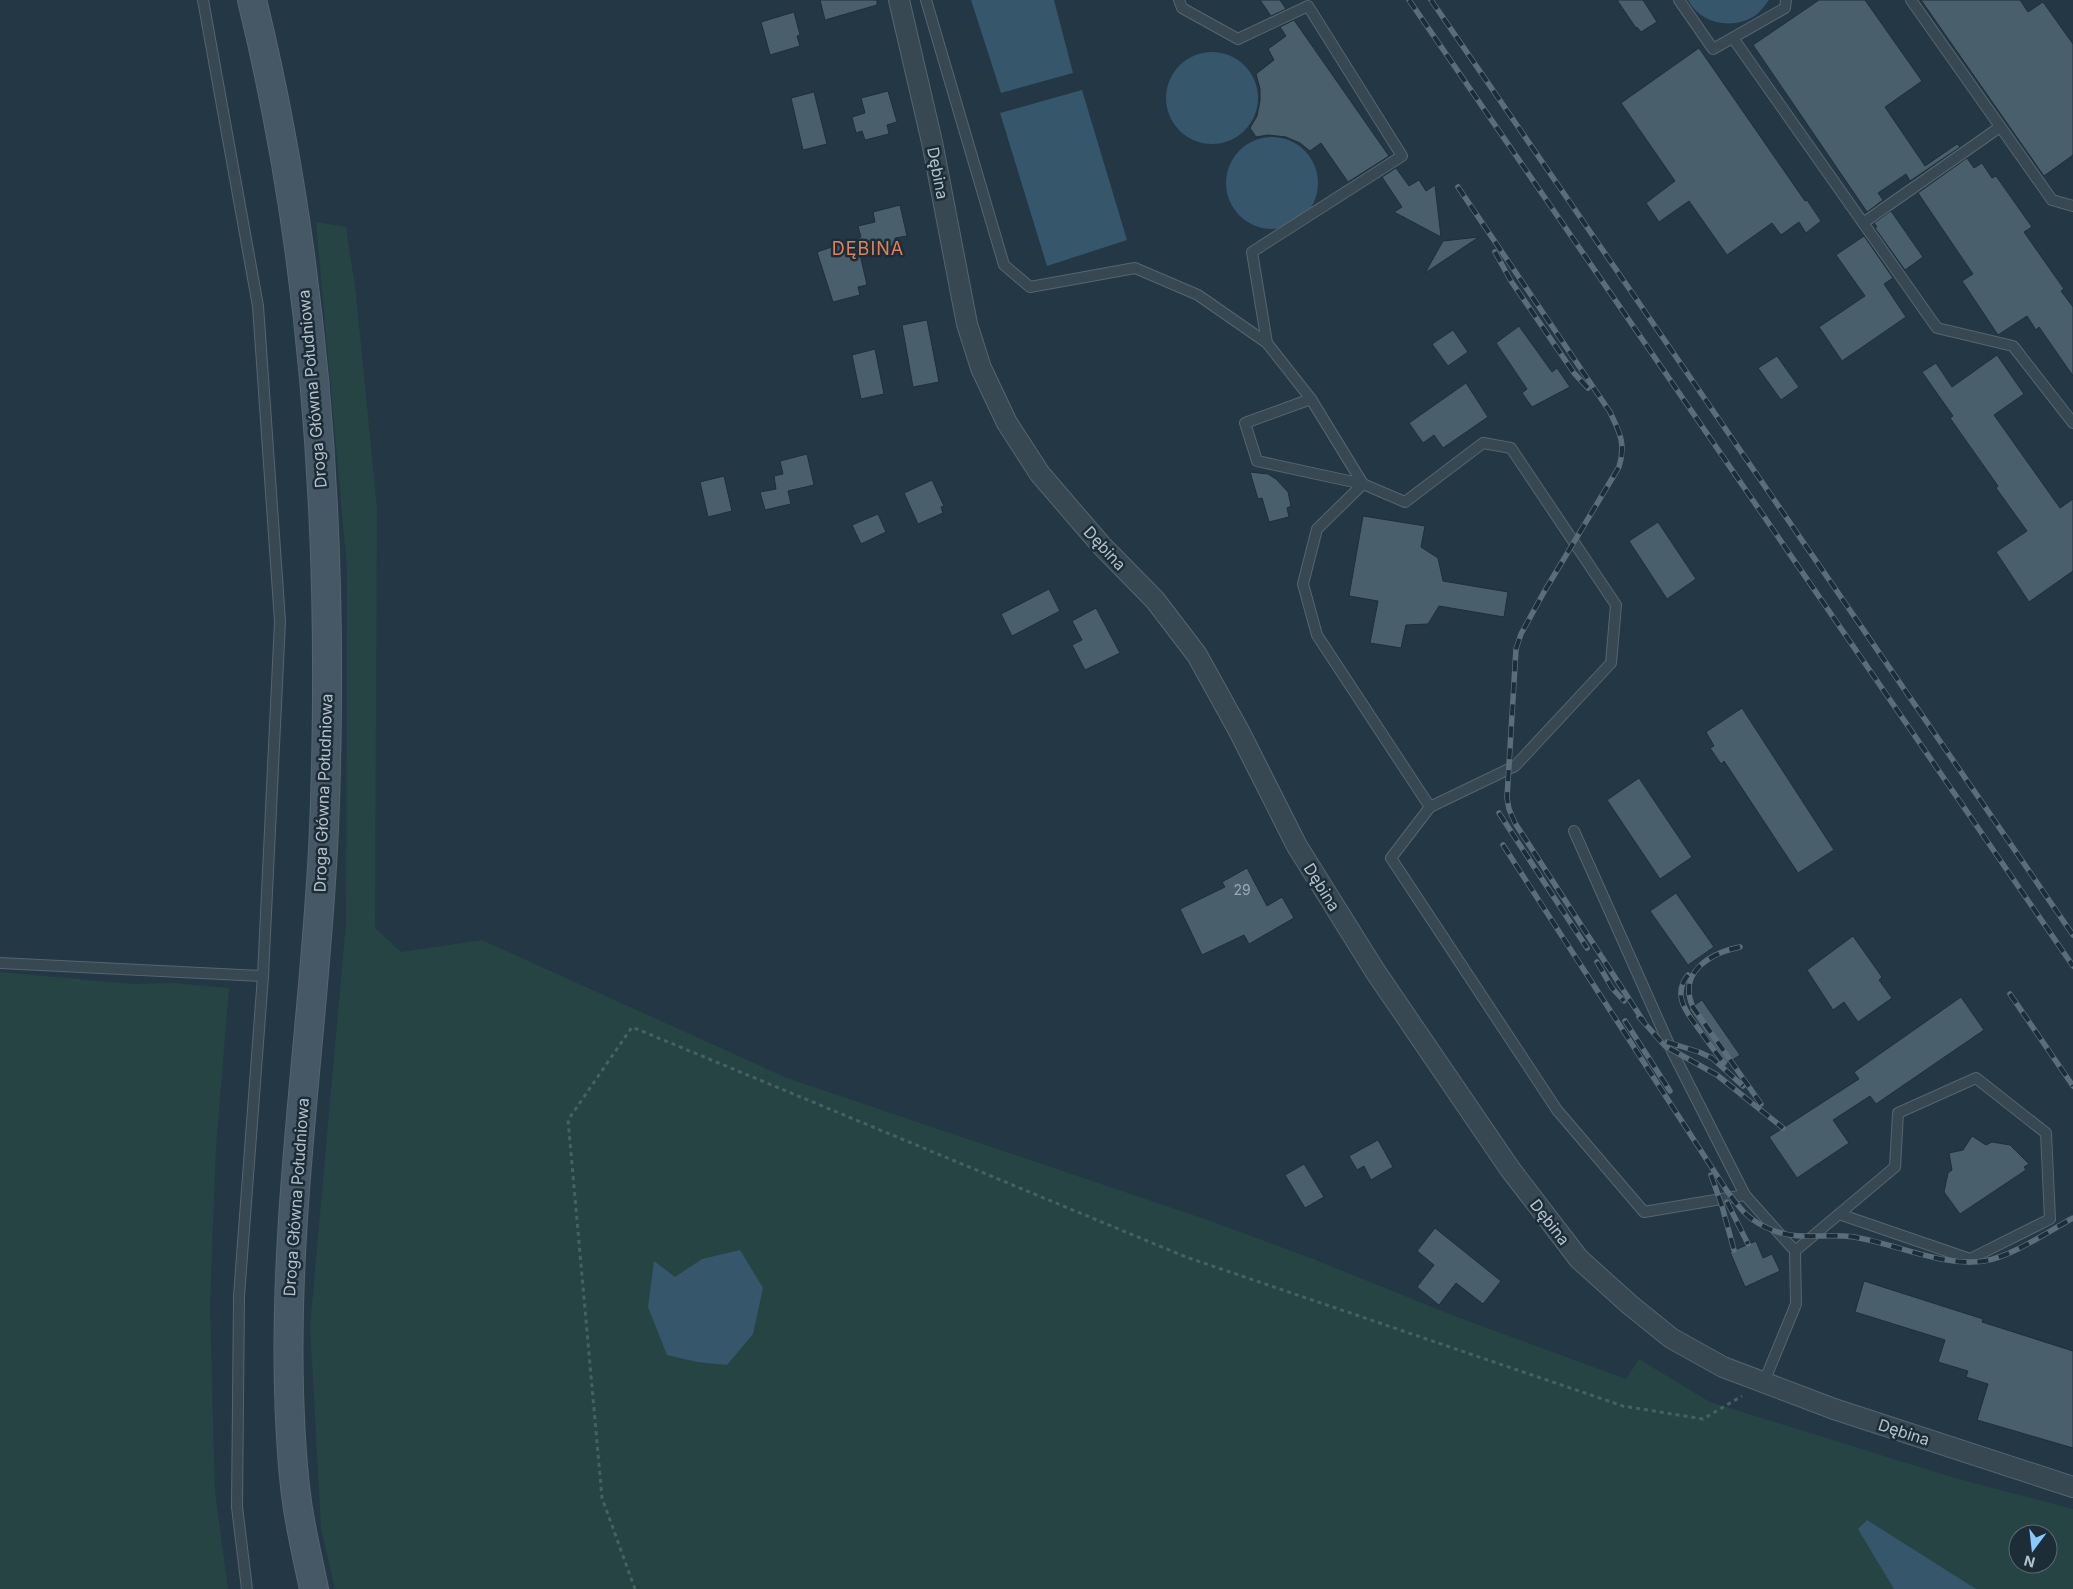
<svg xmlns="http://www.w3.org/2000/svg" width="2073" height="1589" font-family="Inter,sans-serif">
<rect width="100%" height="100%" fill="#233744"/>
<g fill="#264443" fill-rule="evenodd">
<path d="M 316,222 L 346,227 L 356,294 L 377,508 L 375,928 L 401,952 L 482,940 L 787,1078 L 1205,1219 L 1313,1259 L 1457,1317 L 1626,1379 L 1639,1359 L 1710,1402 L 1955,1478 L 2073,1509 L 2073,1589 L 335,1589 L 321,1529 L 310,1326 L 346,922 L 347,570 ZM 2018,1534 L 2048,1534 L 2048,1564 L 2018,1564 Z"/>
<path d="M 0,972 L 132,984 L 175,983 L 229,988 L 216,1148 L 210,1304 L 215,1491 L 228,1589 L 0,1589 Z"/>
</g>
<g fill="#36566c">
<path d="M 971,0 L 1054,0 L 1073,73 L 1001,93 Z"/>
<path d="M 1688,0 L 1769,0 C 1765,5 1761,11 1756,15 C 1734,30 1701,25 1688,0 Z"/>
<circle cx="1212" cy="98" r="46"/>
<path d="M 1082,90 L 1127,240 L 1047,266 L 1000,113 Z"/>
<circle cx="1272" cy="183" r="46"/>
<path d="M 740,1250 L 763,1288 L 753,1334 L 727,1365 L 697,1362 L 667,1355 L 648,1307 L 654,1261 L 675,1277 L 702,1259 Z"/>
<path d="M 1867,1520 L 1976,1589 L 1894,1589 L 1858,1529 Z"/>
</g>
<g fill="#495f6c" stroke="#1f2f3a">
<path d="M 820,0 L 877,0 L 877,5 L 825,20 Z"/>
<path d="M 1260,0 L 1280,0 L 1286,9 L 1271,16 Z"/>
<path d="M 1617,0 L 1643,0 L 1657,22 L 1641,32 L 1637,27 L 1636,28 Z"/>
<path d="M 1819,0 L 1865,0 L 1922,81 L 1885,107 L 1925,166 L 1957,144 L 1960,147 L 1910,181 L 1906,174 L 1878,193 L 1883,200 L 1867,212 L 1753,45 Z"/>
<path d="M 1921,0 L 2020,0 L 2028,12 L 2043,2 L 2073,44 L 2073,155 L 2044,176 Z"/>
<path d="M 794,12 L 800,35 L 797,36 L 800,46 L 770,55 L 761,22 Z"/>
<path d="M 1294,20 L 1389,156 L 1348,182 L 1321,143 L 1310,151 L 1300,143 L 1286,137 L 1268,135 L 1256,137 L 1250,128 L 1257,116 L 1260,101 L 1260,89 L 1256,74 L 1274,60 L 1268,49 L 1286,36 L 1280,27 Z"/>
<path d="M 1699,48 L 1805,201 L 1807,200 L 1821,221 L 1806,233 L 1799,222 L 1781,235 L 1772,223 L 1727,255 L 1689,201 L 1659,222 L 1646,203 L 1675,181 L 1621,103 Z"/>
<path d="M 888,91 L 897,122 L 887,125 L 889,134 L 865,140 L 862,131 L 856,133 L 852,117 L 865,113 L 861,98 Z"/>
<path d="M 814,92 L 827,144 L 803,150 L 791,98 Z"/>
<path d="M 1967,158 L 1974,168 L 1982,163 L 1992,178 L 1996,176 L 2032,227 L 2024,232 L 2064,289 L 2061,291 L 2073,307 L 2073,376 L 2039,327 L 2036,330 L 2027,316 L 1998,335 L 1962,281 L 1973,274 L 1918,193 Z"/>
<path d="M 1396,168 L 1409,186 L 1419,180 L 1426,191 L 1435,185 L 1441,237 L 1394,212 L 1402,207 L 1382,177 Z"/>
<path d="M 900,205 L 907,236 L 895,238 L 897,245 L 860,254 L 867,285 L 858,287 L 860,295 L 833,302 L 817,252 L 861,237 L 858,226 L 875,222 L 873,212 Z"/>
<path d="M 1891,211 L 1923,257 L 1905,270 L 1875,228 L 1877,227 L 1874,223 Z"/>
<path d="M 1864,236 L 1893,278 L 1884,284 L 1906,317 L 1842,361 L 1819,327 L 1865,296 L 1836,255 Z"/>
<path d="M 1479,237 L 1425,273 L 1443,241 Z"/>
<path d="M 927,320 L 939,382 L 913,387 L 902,325 Z"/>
<path d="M 1519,326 L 1552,372 L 1557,368 L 1570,387 L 1532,407 L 1522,393 L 1527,389 L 1496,343 Z"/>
<path d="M 1453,330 L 1468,352 L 1448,366 L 1432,344 Z"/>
<path d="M 875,349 L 884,394 L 861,399 L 852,355 Z"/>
<path d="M 1997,355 L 2024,394 L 1994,415 L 2060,508 L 2073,499 L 2073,571 L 2029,602 L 1996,552 L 2027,531 L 1996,488 L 1998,486 L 1950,418 L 1953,416 L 1922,372 L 1936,363 L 1952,387 Z"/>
<path d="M 1777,356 L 1799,387 L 1781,400 L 1758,368 Z"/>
<path d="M 1466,383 L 1488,417 L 1443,448 L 1434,435 L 1423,443 L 1409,423 Z"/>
<path d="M 807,454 L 814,485 L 788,491 L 791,504 L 765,510 L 760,492 L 776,489 L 774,476 L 783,474 L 780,461 Z"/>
<path d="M 1250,472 L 1268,474 L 1276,479 L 1288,492 L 1291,506 L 1287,508 L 1289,517 L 1269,522 L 1262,498 L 1258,499 Z"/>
<path d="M 724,476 L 732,511 L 708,517 L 700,482 Z"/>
<path d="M 932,480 L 944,506 L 941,507 L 943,513 L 918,524 L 904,493 Z"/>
<path d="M 878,514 L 886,532 L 861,544 L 852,525 Z"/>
<path d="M 1363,516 L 1425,526 L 1421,547 L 1438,558 L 1443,581 L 1508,592 L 1504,617 L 1439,606 L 1428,624 L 1406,625 L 1401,648 L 1370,643 L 1378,601 L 1349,596 Z"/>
<path d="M 1658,522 L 1696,579 L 1667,599 L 1629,541 Z"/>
<path d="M 1049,589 L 1060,611 L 1012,636 L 1001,614 Z"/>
<path d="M 1096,608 L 1120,653 L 1085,670 L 1072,645 L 1082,640 L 1072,621 Z"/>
<path d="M 1742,708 L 1834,850 L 1798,873 L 1724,761 L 1721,764 L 1710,748 L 1714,746 L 1706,732 Z"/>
<path d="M 1639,778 L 1692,857 L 1660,879 L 1607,800 Z"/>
<path d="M 1247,868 L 1267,906 L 1282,897 L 1294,918 L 1249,944 L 1244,935 L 1202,955 L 1180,909 L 1225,887 L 1222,882 Z"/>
<path d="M 1676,893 L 1714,947 L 1688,965 L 1650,911 Z"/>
<path d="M 1853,936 L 1882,977 L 1879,980 L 1892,998 L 1858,1022 L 1844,1002 L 1833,1010 L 1807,970 Z"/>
<path d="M 1961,997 L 1984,1030 L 1876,1104 L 1870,1096 L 1833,1120 L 1849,1143 L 1797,1178 L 1769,1137 L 1859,1079 L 1854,1072 Z"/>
<path d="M 1702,1000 L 1740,1055 L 1726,1064 L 1689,1009 Z"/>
<path d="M 1972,1136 L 1986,1145 L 1992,1142 L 2010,1145 L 2029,1164 L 2024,1167 L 2026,1170 L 1960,1214 L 1944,1192 L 1948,1173 L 1952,1170 L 1949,1153 L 1963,1150 Z"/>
<path d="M 1378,1140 L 1393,1167 L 1371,1180 L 1364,1166 L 1357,1170 L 1349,1156 Z"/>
<path d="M 1304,1164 L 1324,1197 L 1305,1208 L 1285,1175 Z"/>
<path d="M 1435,1228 L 1501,1281 L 1483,1304 L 1456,1283 L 1439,1305 L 1417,1287 L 1434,1265 L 1417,1251 Z"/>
<path d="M 1756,1241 L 1763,1258 L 1772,1254 L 1780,1271 L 1745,1287 L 1730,1252 Z"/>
<path d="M 1864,1281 L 1983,1319 L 1982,1322 L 2073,1351 L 2073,1448 L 1977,1420 L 1988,1384 L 1966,1377 L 1968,1371 L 1938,1362 L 1945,1340 L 1855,1312 Z"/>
</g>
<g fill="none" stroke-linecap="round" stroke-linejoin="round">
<defs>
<g id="lane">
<path d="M 926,0 L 1004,265 L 1030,287 L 1135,268 L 1198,295 L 1267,343 L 1311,399 L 1363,484"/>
<path d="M 1179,0 L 1182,8 L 1238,39 L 1308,6 L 1402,156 L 1252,252 L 1267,343"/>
<path d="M 1679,0 L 1713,49 L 1785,8 L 1786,0"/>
<path d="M 1911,0 L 2052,200 L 2073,206"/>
<path d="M 1733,38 L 1937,328 L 2013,346 L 2073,423"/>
<path d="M 1863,223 L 2000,127"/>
<path d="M 1311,399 L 1245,423 L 1257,461 L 1363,484"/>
<path d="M 1430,807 L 1515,766 L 1611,663 L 1616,605 L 1511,448 L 1483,443 L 1405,502 L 1363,484 L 1317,529 L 1303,584 L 1317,635 L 1430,807 L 1391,858 L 1557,1110 L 1644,1212 L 1745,1195 L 1795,1251"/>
<path d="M 1574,831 L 1672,1051 L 1745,1195"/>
<path d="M 0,963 L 263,976 L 280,621 L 258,306 L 203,0"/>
<path d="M 1764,1382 L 1796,1304 L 1795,1251 L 1895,1167 L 1898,1113 L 1976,1078 L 2046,1133 L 2050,1219 L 1970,1259 L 1839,1214"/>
<path d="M 247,1589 L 237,1507 L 239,1296 L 263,976"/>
</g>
<path id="street" d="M 899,0 L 932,142 L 967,324 L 981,368 L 1007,423 L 1040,474 L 1102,546 L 1155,600 L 1197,655 L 1239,731 L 1297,846 L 1375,971 L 1510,1169 L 1579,1259 L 1629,1304 L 1671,1338 L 1723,1367 L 1834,1409 L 2073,1487"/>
<path id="secondary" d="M 252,0 C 318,269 335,553 324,829 C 316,1016 284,1202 289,1390 C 290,1425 292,1467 297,1502 C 301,1531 308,1560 314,1589"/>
</defs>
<use href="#lane" stroke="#566570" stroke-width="12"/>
<use href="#street" stroke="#566570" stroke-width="22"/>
<use href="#secondary" stroke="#566570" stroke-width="30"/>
<path stroke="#466260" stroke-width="3" stroke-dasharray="4 4" stroke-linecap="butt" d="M 635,1589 L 602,1498 L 568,1120 L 632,1027 L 1186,1257 L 1623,1406 L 1703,1419 L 1742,1396"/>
<use href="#lane" stroke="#384853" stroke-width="10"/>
<use href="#street" stroke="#384853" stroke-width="20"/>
<use href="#secondary" stroke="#465766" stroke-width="28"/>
<defs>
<g id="rail">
<path d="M 1409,0 L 2073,966"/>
<path d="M 1431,0 L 2073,935"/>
<path d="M 1458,187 L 1610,412 C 1620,433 1626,444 1619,467 L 1544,592 L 1521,634 L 1516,649 L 1507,798 L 1509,809 L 1515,823 L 1644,1022"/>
<path d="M 1495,252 L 1511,281 L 1574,373 L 1588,388"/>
<path d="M 1499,813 L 1587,948"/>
<path d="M 1503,845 L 1727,1191 C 1741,1210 1749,1221 1772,1230 C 1799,1241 1826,1233 1854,1237 C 1897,1244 1941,1267 1984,1261 C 2011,1257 2049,1231 2073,1218"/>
<path d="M 1740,947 C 1711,953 1677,972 1693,1007 L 1761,1104"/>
<path d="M 1597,962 L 1612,988 L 1624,1001"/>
<path d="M 1688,975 C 1671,996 1688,1014 1701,1032 C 1709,1043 1716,1053 1724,1063"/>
<path d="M 2010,994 L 2073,1086"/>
<path d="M 1639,1017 L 1665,1046 L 1717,1075 L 1783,1128"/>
<path d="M 1625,1021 L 1670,1091"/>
<path d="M 1667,1042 L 1699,1052 L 1712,1058 L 1743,1086"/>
<path d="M 1711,1175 L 1722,1206 L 1734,1250"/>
<path d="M 1727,1202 L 1748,1244"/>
</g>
</defs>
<use href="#rail" stroke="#5a6d7a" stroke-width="5.5"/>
<use href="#rail" stroke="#1d2d38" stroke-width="4" stroke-dasharray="11" stroke-linecap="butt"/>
</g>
<g text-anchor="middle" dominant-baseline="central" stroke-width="5" stroke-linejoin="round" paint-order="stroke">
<g font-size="14" fill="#9aa9b5">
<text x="1242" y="889">29</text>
</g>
<g font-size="16" fill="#b5c2cd" stroke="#1d2d38">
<text transform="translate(938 173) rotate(79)">Dębina</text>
<text transform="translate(312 389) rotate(-95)">Droga Główna Południowa</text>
<text transform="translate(1105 548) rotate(47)">Dębina</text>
<text transform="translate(323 793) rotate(-88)">Droga Główna Południowa</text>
<text transform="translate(1322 887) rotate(58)">Dębina</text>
<text transform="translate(296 1197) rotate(-86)">Droga Główna Południowa</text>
<text transform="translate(1550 1222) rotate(52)">Dębina</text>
<text transform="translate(1904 1432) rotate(18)">Dębina</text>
</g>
<g font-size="18" letter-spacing="1" fill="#e0805d" stroke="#1d2d38">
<text x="868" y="248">DĘBINA</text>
</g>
</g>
<g transform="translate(2033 1549) rotate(195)"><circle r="24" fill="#1d2d38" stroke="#5a6974"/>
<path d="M0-4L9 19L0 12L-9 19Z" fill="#88caff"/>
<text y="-8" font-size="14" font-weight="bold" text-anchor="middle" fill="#b5c2cd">N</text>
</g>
</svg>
